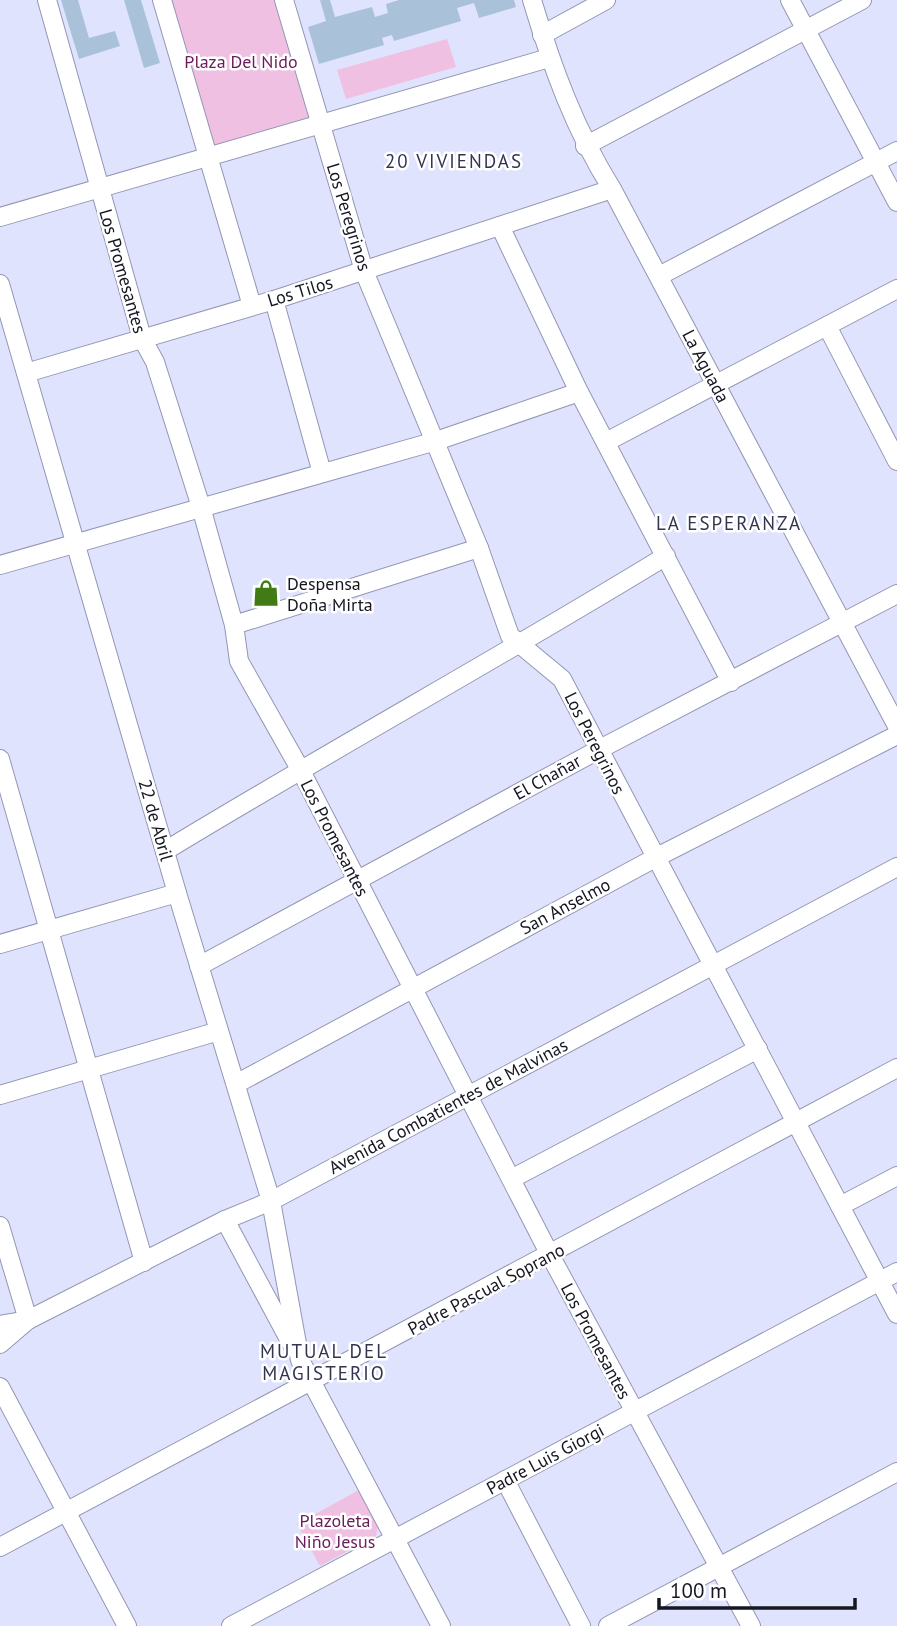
<svg xmlns="http://www.w3.org/2000/svg" width="897" height="1626" font-family="'PT Sans',sans-serif">
<rect width="100%" height="100%" fill="#e0e3fd"/>
<g fill="#f0c0e2">
<path d="M 169,0 L 276,0 L 312,121 L 215,151 Z"/>
<path d="M 447,39 L 456,67 L 346,99 L 337,70 Z"/>
<path d="M 359,1490 L 378,1526 L 376,1536 L 320,1566 L 297,1524 Z"/>
</g>
<g fill="#aac1da">
<path d="M 61,0 L 78,0 L 89,38 L 115,31 L 120,46 L 79,59 Z"/>
<path d="M 124,0 L 141,0 L 160,63 L 144,68 Z"/>
<path d="M 320,0 L 330,0 L 335,17 L 372,7 L 375,17 L 388,13 L 386,4 L 399,0 L 514,0 L 516,7 L 479,18 L 474,3 L 457,8 L 461,21 L 394,41 L 392,35 L 382,38 L 384,45 L 319,64 L 308,27 L 326,21 Z"/>
</g>
<g fill="none" stroke-linecap="round" stroke-linejoin="round">
<defs>
<g id="minor">
<path d="M 47,0 L 142,338 L 155,362 L 201,507 L 234,625 L 239,661 L 300,769 L 550,1255 L 751,1626"/>
<path d="M 162,0 L 252,306"/>
<path d="M 284,0 L 364,271 L 479,548 L 510,636 L 562,679 L 897,1314"/>
<path d="M 532,0 C 552,67 575,130 612,189 L 897,726"/>
<path d="M 790,0 L 897,202"/>
<path d="M 542,35 L 606,0"/>
<path d="M 585,146 L 862,0"/>
<path d="M 0,217 L 549,58"/>
<path d="M 500,226 L 579,392 L 731,682"/>
<path d="M 659,276 L 897,151"/>
<path d="M 0,284 L 177,893 L 271,1201 L 300,1360 L 441,1626"/>
<path d="M 274,300 L 322,473"/>
<path d="M 827,326 L 897,461"/>
<path d="M 26,373 L 274,300 L 612,189"/>
<path d="M 606,442 L 897,289"/>
<path d="M 0,565 L 436,441 L 579,392"/>
<path d="M 234,625 L 479,548"/>
<path d="M 0,759 L 144,1262"/>
<path d="M 165,851 C 331,750 501,657 666,556"/>
<path d="M 0,944 L 177,893"/>
<path d="M 199,966 L 598,750 L 897,594"/>
<path d="M 236,1084 L 655,858 L 897,735"/>
<path d="M 0,1095 L 219,1031"/>
<path d="M 513,1178 L 758,1049"/>
<path d="M 840,1206 L 897,1176"/>
<path d="M 225,1220 L 291,1343"/>
<path d="M 0,1226 L 28,1320"/>
<path d="M 0,1325 L 28,1320"/>
<path d="M 0,1344 L 28,1320 L 225,1220 L 271,1201 L 897,867"/>
<path d="M 0,1387 L 127,1626"/>
<path d="M 505,1480 L 581,1626"/>
<path d="M 0,1547 L 897,1068"/>
<path d="M 231,1626 L 897,1272"/>
<path d="M 608,1626 L 897,1472"/>
</g>
</defs>
<use href="#minor" stroke="#9396b4" stroke-width="20"/>
<use href="#minor" stroke="#fff" stroke-width="18"/>
</g>
<defs>
<symbol id="shop-bare" viewBox="-9 -9 18 18"><path d="M-5-2.5h2.3a2.7 3.5 0 0 1 5.4 0H5L5.5 6h-11ZM-1.5-2.5h3a1.5 2.3 0 0 0-3 0Z" fill="#407b15" stroke="#fff" stroke-width="2.5" paint-order="stroke"/></symbol>
</defs>
<g fill-rule="evenodd">
<use href="#shop-bare" x="247" y="574" width="38" height="38"/>
</g>
<g text-anchor="middle" dominant-baseline="central" stroke-width="5" stroke-linejoin="round" paint-order="stroke">
<g font-size="18" fill="#6a195a" stroke="#fff">
<text x="241" y="61">Plaza Del Nido</text>
<text x="335" y="1520">Plazoleta<tspan x="335" dy="21">Niño Jesus</tspan></text>
</g>
<g font-size="18" fill="#151621" stroke="#fff">
<text transform="translate(349 217) rotate(73)">Los Peregrinos</text>
<text transform="translate(123 271) rotate(74)">Los Promesantes</text>
<text transform="translate(300 291) rotate(-17)">Los Tilos</text>
<text transform="translate(706 366) rotate(62)">La Aguada</text>
<text transform="translate(595 743) rotate(63)">Los Peregrinos</text>
<text transform="translate(547 777) rotate(-29)">El Chañar</text>
<text transform="translate(156 820) rotate(74)">22 de Abril</text>
<text transform="translate(335 838) rotate(63)">Los Promesantes</text>
<text transform="translate(565 906) rotate(-28)">San Anselmo</text>
<text transform="translate(448 1106) rotate(-28)">Avenida Combatientes de Malvinas</text>
<text transform="translate(486 1289) rotate(-28)">Padre Pascual Soprano</text>
<text transform="translate(596 1341) rotate(62)">Los Promesantes</text>
<text transform="translate(545 1459) rotate(-28)">Padre Luis Giorgi</text>
</g>
<g font-size="18" fill="#151621" stroke="#fff" text-anchor="start">
<text x="287" y="583">Despensa<tspan x="287" dy="21">Doña Mirta</tspan></text>
</g>
<g font-size="19" letter-spacing="2" fill="#33354f" stroke="#fff">
<text x="454" y="161">20 VIVIENDAS</text>
<text x="729" y="523">LA ESPERANZA</text>
<text x="324" y="1351">MUTUAL DEL<tspan x="324" dy="22">MAGISTERIO</tspan></text>
</g>
</g>
<path d="M659 1598v10h196v-10" fill="none" stroke="#151621" stroke-width="3.5"/>
<text x="670" y="1598" font-size="21" fill="#151621" stroke="#ffffff" stroke-width="5" paint-order="stroke">100 m</text>
</svg>
